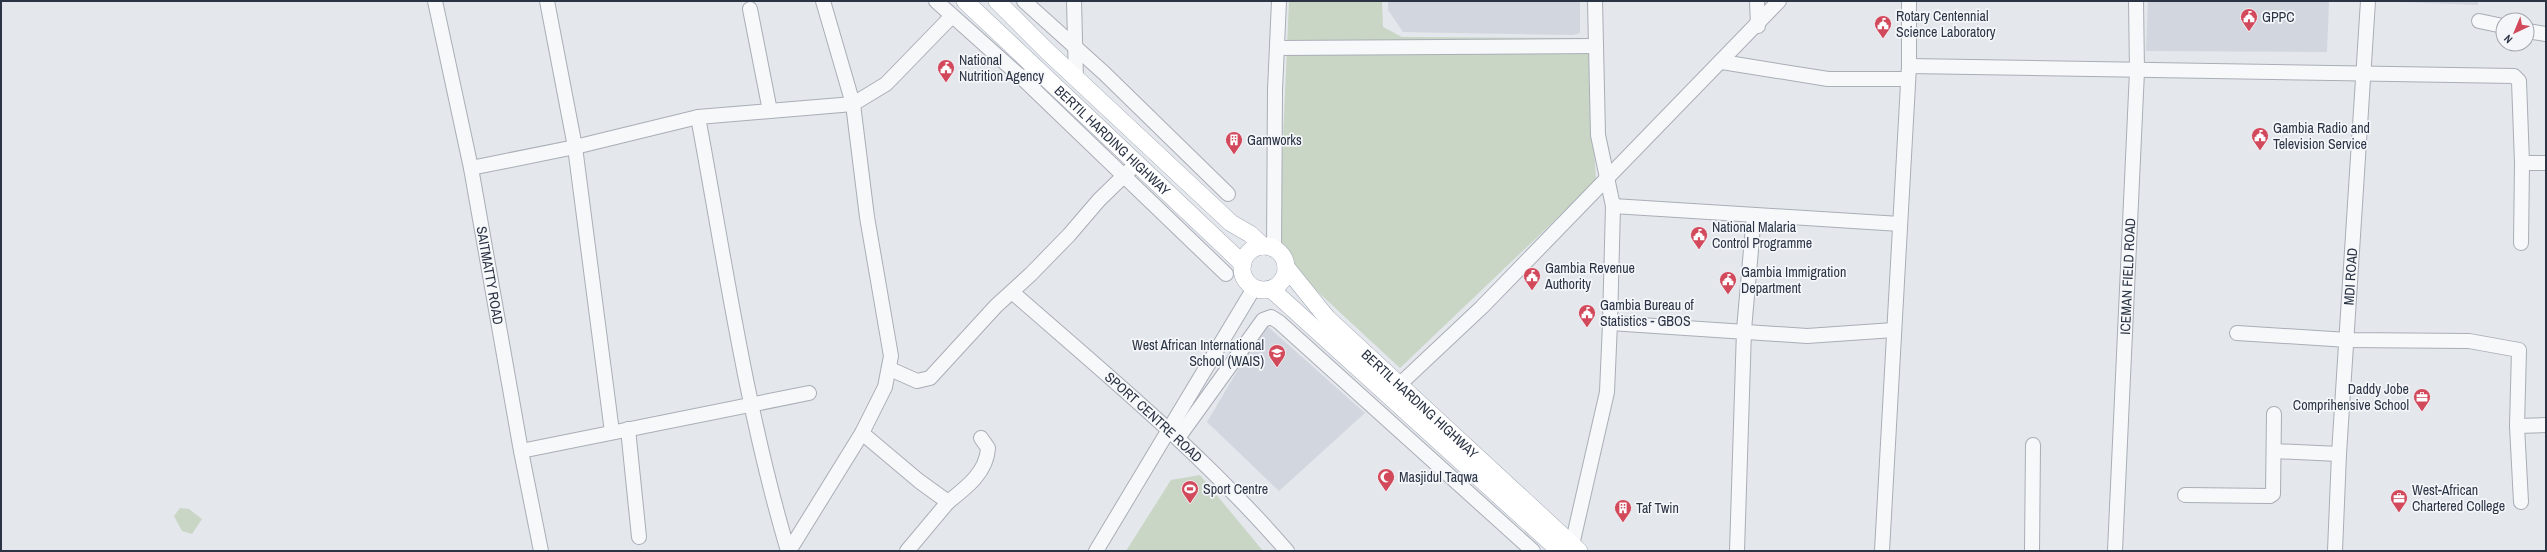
<svg xmlns="http://www.w3.org/2000/svg" width="2547" height="552" font-family="'Archivo Narrow',sans-serif">
<rect width="100%" height="100%" fill="#e4e7ec"/>
<g fill="#d2d6de">
<path d="M 1388,1 L 1580,1 L 1580,33 L 1573,35 L 1403,32 L 1388,10 Z"/>
<path d="M 2148,1 L 2329,1 L 2327,52 L 2146,51 Z"/>
<path d="M 2478,1 L 2478,5 L 2399,2 L 2399,1 Z"/>
<path d="M 1265,324 L 1365,413 L 1279,491 L 1207,422 Z"/>
</g>
<g fill="#c9d6c5">
<path d="M 1289,1 L 1382,1 L 1383,27 L 1402,37 L 1588,38 L 1596,181 L 1400,368 L 1278,255 Z"/>
<path d="M 1200,475 L 1263,551 L 1126,551 L 1171,480 Z"/>
<path d="M 180,508 L 189,509 L 202,519 L 192,534 L 182,531 L 174,516 Z"/>
</g>
<g fill="none" stroke-linecap="round" stroke-linejoin="round">
<defs>
<g id="minor">
<path id="s1" d="M 435,1 L 471,168 L 521,451 L 541,551"/>
<path d="M 547,1 L 575,147 L 612,432"/>
<path d="M 936,1 L 1021,77 L 1030,76"/>
<path d="M 1024,1 L 1104,73 L 1228,194"/>
<path d="M 1074,1 L 1076,79"/>
<path d="M 1757,1 L 1758,26"/>
<path d="M 750,9 L 770,111"/>
<path d="M 2479,21 L 2503,26"/>
<path d="M 2527,31 L 2546,34"/>
<path d="M 1277,48 L 1596,46"/>
<path d="M 1722,62 L 1828,79 L 1908,79"/>
<path d="M 1909,66 L 2514,76 L 2519,81 L 2522,163 L 2521,243"/>
<path d="M 1021,77 L 1226,274"/>
<path d="M 698,117 C 725,262 746,410 788,551"/>
<path d="M 2522,163 L 2546,163"/>
<path d="M 471,168 L 575,147 L 698,117 L 853,104 L 886,84 L 952,16"/>
<path d="M 1613,206 L 1900,224"/>
<path d="M 1274,249 L 1275,90 L 1279,1"/>
<path id="s2" d="M 1012,292 C 1107,375 1204,455 1287,551"/>
<path d="M 1610,323 L 1807,336 L 1894,330"/>
<path d="M 2237,333 L 2348,340 L 2469,341 L 2519,350 L 2517,426 L 2521,502"/>
<path d="M 890,369 L 917,381 L 930,378 L 996,306 L 1031,274 L 1069,235 L 1099,200 L 1136,164"/>
<path d="M 1399,385 L 1482,307 L 1779,1"/>
<path d="M 2517,426 L 2546,425"/>
<path d="M 628,429 L 639,537"/>
<path d="M 862,433 L 919,481 L 948,502 C 966,488 987,472 988,448 L 981,438"/>
<path d="M 1178,438 L 1263,320 L 1271,317 L 1279,322 L 1533,551"/>
<path d="M 521,451 L 809,393"/>
<path d="M 2274,451 L 2339,454"/>
<path d="M 2185,495 L 2270,496 L 2273,494 L 2274,414"/>
<path d="M 1572,545 L 1607,392 L 1610,323 L 1613,206 L 1598,135 L 1595,1"/>
<path d="M 789,551 L 862,433 L 885,387 L 891,356 L 867,217 L 853,104 L 823,1"/>
<path d="M 907,551 L 948,502"/>
<path d="M 1096,551 L 1254,288"/>
<path d="M 1737,551 L 1744,330 L 1754,215"/>
<path d="M 1882,551 L 1909,66 L 1909,1"/>
<path d="M 2032,551 L 2033,445"/>
<path id="s3" d="M 2115,551 L 2137,71 L 2136,1"/>
<path id="s4" d="M 2335,551 L 2339,454 L 2368,1"/>
</g>
<g id="major">
<path id="s5" d="M 965,1 L 1243,264"/>
<path d="M 997,1 L 1047,51 L 1231,223 L 1250,234 L 1263,246"/>
<circle cx="1264" cy="268" r="22"/>
<path id="s6" d="M 1286,267 L 1327,318 L 1579,551"/>
<path d="M 1271,289 L 1560,551"/>
</g>
</defs>
<use href="#minor" stroke="#a9aeb7" stroke-width="16"/>
<use href="#major" stroke="#a3abb8" stroke-width="18"/>
<use href="#minor" stroke="#f7f8fa" stroke-width="14"/>
<use href="#major" stroke="#fff" stroke-width="17"/>
</g>
<defs>
<symbol id="civic-pin" viewBox="-11 -11 22 30"><path d="M0 17L-7.5 6A9.5 9.5 0 1 1 7.5 6Z" fill="#d1495b" stroke="#f4f6f9"/><path d="M-.6-6.5H3V-4.5H.6V-3L4-1V1h2V6H-6V1h2V-1L-.6-3ZM-1.2 2.5V6h2.4V2.5Z" fill="#fff"/></symbol>
<symbol id="building-pin" viewBox="-11 -11 22 30"><path d="M0 17L-7.5 6A9.5 9.5 0 1 1 7.5 6Z" fill="#d1495b" stroke="#f4f6f9"/><path d="M-4-6H4V6H1V3H-1V6H-4ZM-2.5-4.3h1.7v1.8h-1.7ZM.8-4.3h1.7v1.8H.8ZM-2.5-1h1.7V.8h-1.7ZM.8-1h1.7V.8H.8Z" fill="#fff"/></symbol>
<symbol id="school-pin" viewBox="-11 -11 22 30"><path d="M0 17L-7.5 6A9.5 9.5 0 1 1 7.5 6Z" fill="#d1495b" stroke="#f4f6f9"/><path d="M0-5L7-2L0 1L-7-2ZM-4 1L0 2.5L4 1V4Q0 6-4 4Z" fill="#fff"/></symbol>
<symbol id="office-pin" viewBox="-11 -11 22 30"><path d="M0 17L-7.5 6A9.5 9.5 0 1 1 7.5 6Z" fill="#d1495b" stroke="#f4f6f9"/><path d="M-6-3h4V-5.5h4V-3h4V5H-6ZM-1-4.5V-3h2v-1.5ZM-6 0V1H6V0Z" fill="#fff"/></symbol>
<symbol id="mosque-pin" viewBox="-11 -11 22 30"><path d="M0 17L-7.5 6A9.5 9.5 0 1 1 7.5 6Z" fill="#d1495b" stroke="#f4f6f9"/><path d="M3.5-4.9A6 6 0 1 0 3.5 4.9A5 5 0 1 1 3.5-4.9Z" fill="#fff"/></symbol>
<symbol id="stadium-pin" viewBox="-11 -11 22 30"><path d="M0 17L-7.5 6A9.5 9.5 0 1 1 7.5 6Z" fill="#d1495b" stroke="#f4f6f9"/><path d="M0-5a6.5 5 0 1 0 0 10a6.5 5 0 1 0 0-10ZM-3.5-1.8h7v3.6h-7Z" fill="#fff"/></symbol>
</defs>
<g fill-rule="evenodd">
<use href="#civic-pin" x="2239" y="7" width="20" height="27"/>
<use href="#civic-pin" x="1873" y="14" width="20" height="27"/>
<use href="#civic-pin" x="936" y="58" width="20" height="27"/>
<use href="#civic-pin" x="2250" y="126" width="20" height="27"/>
<use href="#building-pin" x="1224" y="130" width="20" height="27"/>
<use href="#civic-pin" x="1689" y="225" width="20" height="27"/>
<use href="#civic-pin" x="1522" y="266" width="20" height="27"/>
<use href="#civic-pin" x="1718" y="270" width="20" height="27"/>
<use href="#civic-pin" x="1577" y="303" width="20" height="27"/>
<use href="#school-pin" x="1267" y="343" width="20" height="27"/>
<use href="#office-pin" x="2412" y="387" width="20" height="27"/>
<use href="#mosque-pin" x="1376" y="467" width="20" height="27"/>
<use href="#stadium-pin" x="1180" y="479" width="20" height="27"/>
<use href="#office-pin" x="2389" y="488" width="20" height="27"/>
<use href="#building-pin" x="1613" y="498" width="20" height="27"/>
</g>
<g text-anchor="middle" dominant-baseline="central" stroke-width="3.5" stroke-linejoin="round" paint-order="stroke">
<g font-size="14" fill="#2b3445" stroke="#f4f6f9" text-anchor="start">
<text x="1896" y="16">Rotary Centennial<tspan x="1896" dy="16">Science Laboratory</tspan></text>
<text x="2262" y="17">GPPC</text>
<text x="959" y="60">National<tspan x="959" dy="16">Nutrition Agency</tspan></text>
<text x="2273" y="128">Gambia Radio and<tspan x="2273" dy="16">Television Service</tspan></text>
<text x="1247" y="140">Gamworks</text>
<text x="1712" y="227">National Malaria<tspan x="1712" dy="16">Control Programme</tspan></text>
<text x="1545" y="268">Gambia Revenue<tspan x="1545" dy="16">Authority</tspan></text>
<text x="1741" y="272">Gambia Immigration<tspan x="1741" dy="16">Department</tspan></text>
<text x="1600" y="305">Gambia Bureau of<tspan x="1600" dy="16">Statistics - GBOS</tspan></text>
<text x="1264" y="345" text-anchor="end">West African International<tspan x="1264" dy="16">School (WAIS)</tspan></text>
<text x="2409" y="389" text-anchor="end">Daddy Jobe<tspan x="2409" dy="16">Comprihensive School</tspan></text>
<text x="1399" y="477">Masjidul Taqwa</text>
<text x="1203" y="489">Sport Centre</text>
<text x="2412" y="490">West-African<tspan x="2412" dy="16">Chartered College</tspan></text>
<text x="1636" y="508">Taf Twin</text>
</g>
<g font-size="14" fill="#2b3445" stroke="#f4f6f9">
<text stroke="none"><textPath href="#s5" startOffset="203">BERTIL HARDING HIGHWAY</textPath></text>
<text stroke="none"><textPath href="#s1" startOffset="280">SAITMATTY ROAD</textPath></text>
<text stroke="none"><textPath href="#s3" startOffset="275">ICEMAN FIELD ROAD</textPath></text>
<text stroke="none"><textPath href="#s4" startOffset="275">MDI ROAD</textPath></text>
<text stroke="none"><textPath href="#s6" startOffset="192">BERTIL HARDING HIGHWAY</textPath></text>
<text stroke="none"><textPath href="#s2" startOffset="189">SPORT CENTRE ROAD</textPath></text>
</g>
</g>
<rect width="2547" height="552" fill="none" stroke="#2b3445" stroke-width="4"/>
<g transform="translate(2515 32) rotate(224)"><circle r="19" fill="#f4f6f9" stroke="#a4a8b1"/>
<path d="M0-3L7 15L0 10L-7 15Z" fill="#d1495b"/>
<text y="-6" font-size="11" font-weight="bold" text-anchor="middle" fill="#2b3445">N</text>
</g>
</svg>
